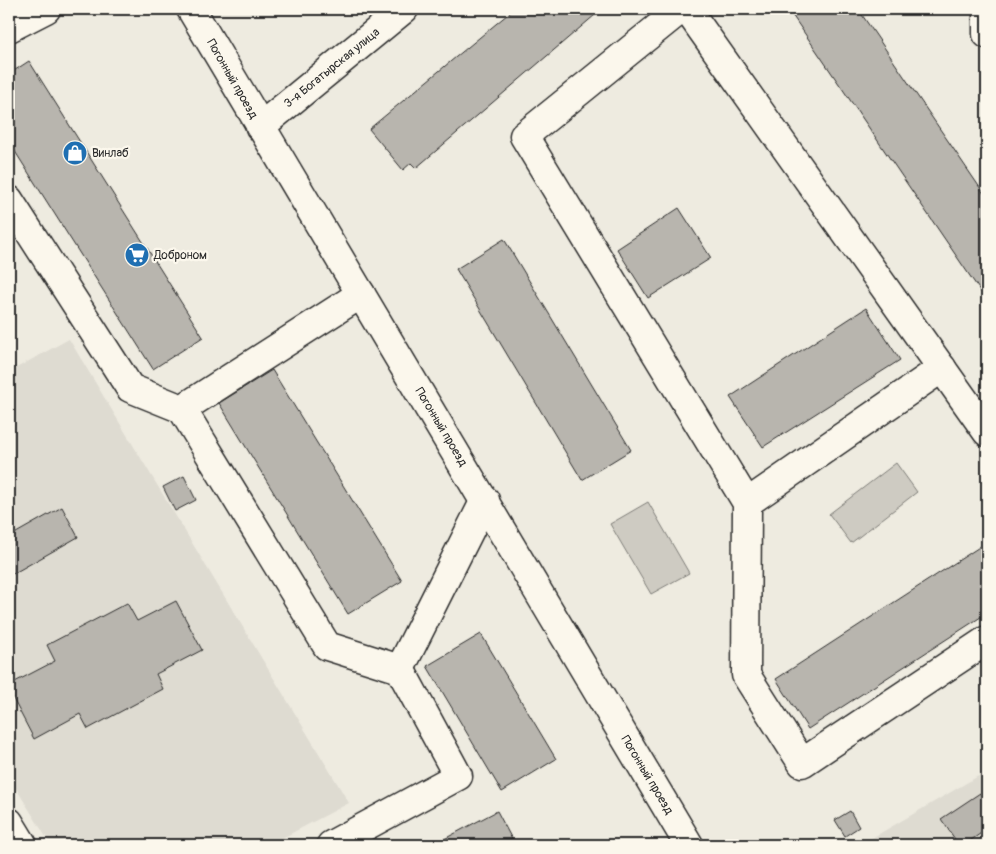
<svg xmlns="http://www.w3.org/2000/svg" width="996" height="854" font-family="Pangolin,sans-serif">
<rect width="100%" height="100%" fill="#eeebe0"/>
<filter id="ink" filterUnits="userSpaceOnUse"><feTurbulence type="fractalNoise" baseFrequency=".02" numOctaves="2"/><feDisplacementMap in="SourceGraphic" scale="10" xChannelSelector="R" yChannelSelector="G"/><feConvolveMatrix kernelMatrix="1 2 1 2 8 2 1 2 1" color-interpolation-filters="sRGB"/></filter>
<g filter="url(#ink)">
<g fill="#dedbd1">
<path d="M 69,339 L 349,803 L 269,845 L 51,845 L 9,777 L 9,372 Z"/>
<path d="M 987,771 L 987,845 L 860,845 Z"/>
</g>
<g fill="#cecbc2" stroke="#7c7b76">
<path d="M 896,463 L 917,492 L 851,543 L 829,514 Z"/>
<path d="M 648,502 L 689,573 L 651,594 L 610,524 Z"/>
</g>
<g fill="#b8b5ae" stroke="#2b2b2b">
<path d="M 514,9 L 602,9 L 416,168 L 411,163 L 403,170 L 369,129 Z"/>
<path d="M 788,9 L 858,9 L 987,198 L 987,301 Z"/>
<path d="M 29,61 L 203,337 L 153,369 L 9,142 L 9,74 Z"/>
<path d="M 679,208 L 711,258 L 648,298 L 617,249 Z"/>
<path d="M 504,239 L 631,450 L 582,480 L 456,269 Z"/>
<path d="M 866,308 L 900,360 L 763,447 L 730,397 Z"/>
<path d="M 272,370 L 402,581 L 348,614 L 219,403 Z"/>
<path d="M 184,476 L 196,500 L 175,511 L 163,487 Z"/>
<path d="M 62,507 L 78,537 L 9,576 L 9,537 Z"/>
<path d="M 987,542 L 987,613 L 808,729 L 776,679 Z"/>
<path d="M 176,601 L 202,650 L 156,674 L 163,689 L 88,729 L 80,714 L 34,739 L 9,691 L 9,685 L 55,661 L 47,645 L 127,603 L 137,621 Z"/>
<path d="M 481,634 L 556,759 L 502,792 L 427,666 Z"/>
<path d="M 980,793 L 987,804 L 987,829 L 964,845 L 959,845 L 941,819 Z"/>
<path d="M 497,811 L 515,845 L 433,845 Z"/>
<path d="M 850,811 L 859,827 L 845,836 L 835,820 Z"/>
</g>
<g fill="none" stroke-linecap="round" stroke-linejoin="round">
<defs>
<g id="minor">
<path d="M 191,9 L 689,845"/>
<path d="M 681,9 L 524,136 L 747,503 L 746,675 L 802,763 L 987,640"/>
<path d="M 687,9 L 987,432"/>
<path d="M 987,16 L 987,34"/>
<path d="M 9,28 L 46,9"/>
<path d="M 260,127 L 404,9"/>
<path d="M 9,200 L 130,388 L 182,409 L 327,646 L 400,669 L 458,776 L 331,845"/>
<path d="M 182,409 L 361,294"/>
<path d="M 747,503 L 942,368"/>
<path d="M 400,669 L 485,500"/>
<path d="M 9,822 L 23,845"/>
</g>
</defs>
<use href="#minor" stroke="#2b2b2b" stroke-width="31"/>
<use href="#minor" stroke="#fbf7ec" stroke-width="28"/>
</g>
</g>
<defs>
<symbol id="shop-disc" viewBox="-11 -11 22 22"><circle r="9.5" fill="#1f6fb2" stroke="#fbf7ec"/><path d="M-5-2.5h2.3a2.7 3.5 0 0 1 5.4 0H5L5.5 6h-11ZM-1.5-2.5h3a1.5 2.3 0 0 0-3 0Z" fill="#fff"/></symbol>
<symbol id="supermarket-disc" viewBox="-11 -11 22 22"><circle r="9.5" fill="#1f6fb2" stroke="#fbf7ec"/><path d="M-6-5.5h2.5l.6 2H6L4.5 2H-2.5L-4.4-4H-6ZM-1.5 3.2a1.3 1.3 0 1 0 .1 0ZM3 3.2a1.3 1.3 0 1 0 .1 0Z" fill="#fff"/></symbol>
</defs>
<g fill-rule="evenodd">
<use href="#shop-disc" x="61" y="139" width="28" height="28"/>
<use href="#supermarket-disc" x="123" y="241" width="28" height="28"/>
</g>
<g text-anchor="middle" dominant-baseline="central" stroke-width="4.5" stroke-linejoin="round" paint-order="stroke">
<g font-size="12" fill="#2b2b2b" stroke="#fbf7ec">
<text transform="translate(332 68) rotate(-39)">3-я Богатырская улица</text>
<text transform="translate(232 79) rotate(60)">Погонный проезд</text>
<text transform="translate(441 427) rotate(59)">Погонный проезд</text>
<text transform="translate(647 775) rotate(59)">Погонный проезд</text>
</g>
<g font-size="12" fill="#2b2b2b" stroke="#fbf7ec" text-anchor="start">
<text x="92" y="153">Винлаб</text>
<text x="154" y="255">Доброном</text>
</g>
</g>
<rect width="996" height="854" fill="none" stroke="#fbf7ec" stroke-width="30"/>
<rect x="15" y="15" width="966" height="824" fill="none" stroke="#2b2b2b" stroke-width="2" filter="url(#ink)"/>
</svg>
